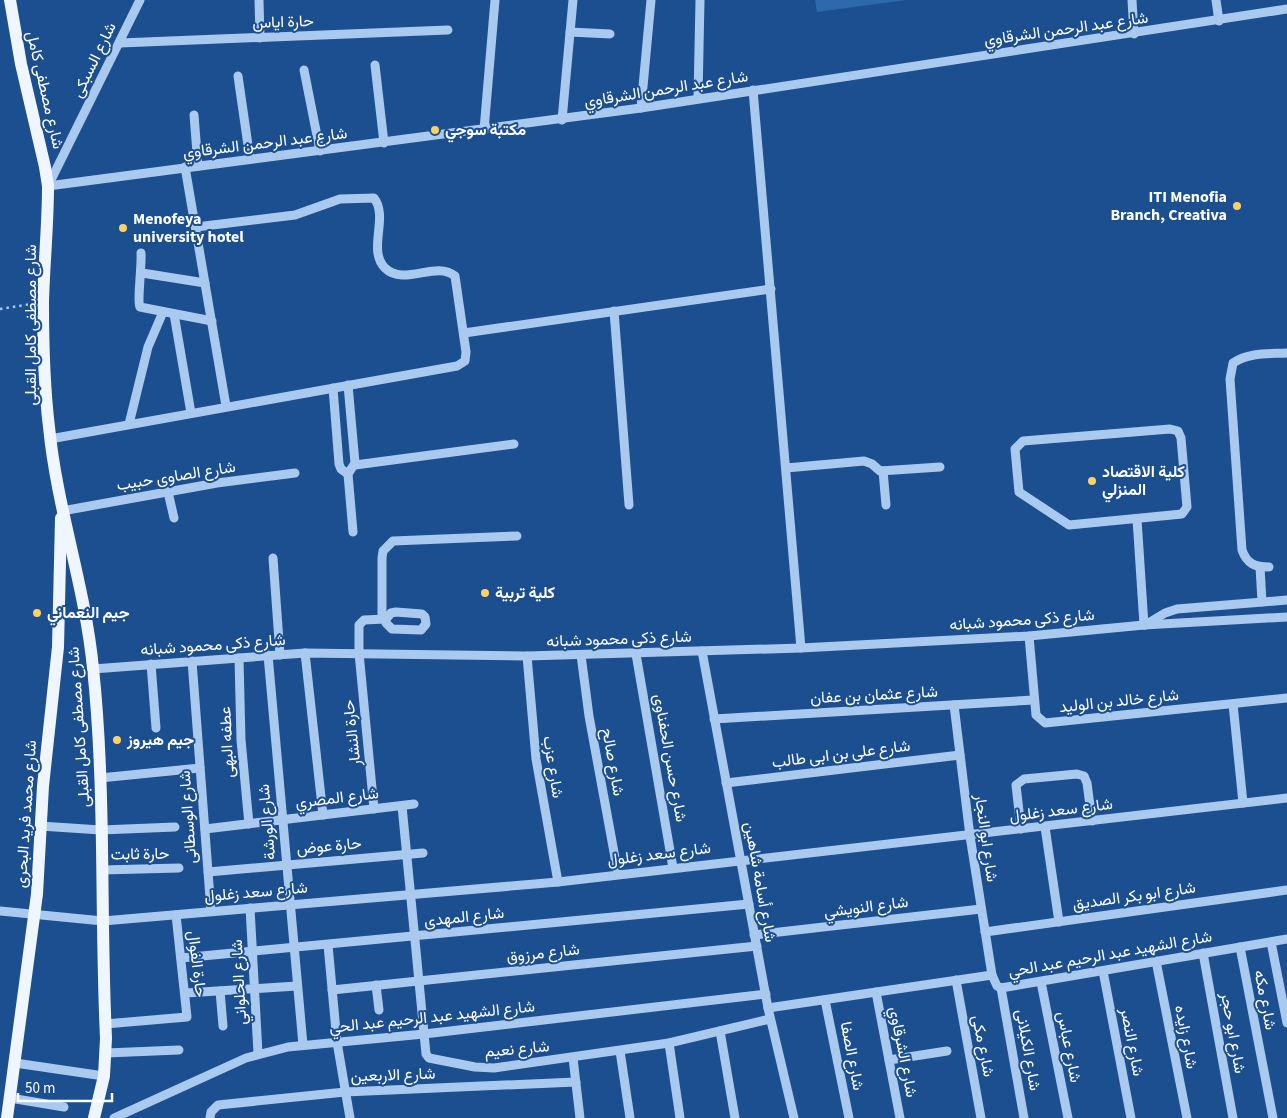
<svg xmlns="http://www.w3.org/2000/svg" width="1287" height="1118" font-family="'Source Sans 3',Vazirmatn,sans-serif">
<rect width="100%" height="100%" fill="#1b4f8f"/>
<path fill="#2e69ad" d="M 815,0 L 906,0 L 817,12 Z"/>
<g fill="none" stroke-linecap="round" stroke-linejoin="round">
<path stroke="#a9c9ee" stroke-width="2.5" stroke-dasharray="2.5 4" stroke-linecap="butt" d="M 0,309 L 31,304"/>
<g stroke="#a9c9ee" stroke-width="9">
<path d="M 259,0 L 260,38"/>
<path d="M 1132,0 L 1134,34"/>
<path d="M 1216,0 L 1219,21"/>
<path d="M 570,32 L 610,34"/>
<path d="M 120,43 L 448,30"/>
<path d="M 375,65 L 384,143"/>
<path d="M 304,70 L 320,151"/>
<path d="M 238,76 L 250,159"/>
<path d="M 753,90 L 801,648"/>
<path d="M 698,98 L 700,0"/>
<path d="M 641,108 L 651,0"/>
<path d="M 194,115 L 198,166"/>
<path d="M 562,120 L 573,0"/>
<path d="M 484,130 L 495,0"/>
<path d="M 185,167 L 226,406"/>
<path d="M 48,186 L 641,108 L 1287,9"/>
<path d="M 48,186 L 140,0"/>
<path d="M 141,253 C 142,264 137,302 140,307 L 212,321"/>
<path d="M 142,273 L 205,283"/>
<path d="M 614,311 L 629,505"/>
<path d="M 174,314 L 191,413"/>
<path d="M 464,333 L 771,289"/>
<path d="M 348,385 L 355,463 L 348,474 L 353,532"/>
<path d="M 333,388 L 339,464 L 341,469 L 348,474"/>
<path d="M 129,424 L 148,347 L 163,312"/>
<path d="M 1170,429 L 1178,431 L 1181,438 L 1187,507 L 1182,514 L 1069,525 L 1019,492 L 1015,449 L 1023,441 Z"/>
<path d="M 50,439 L 457,366 L 465,361 L 466,352 L 455,276 C 436,260 404,287 385,268 C 367,250 389,217 374,198 L 340,199 L 295,215 L 196,227"/>
<path d="M 355,465 L 514,444"/>
<path d="M 786,468 L 864,461 L 872,464 L 880,471 L 940,467"/>
<path d="M 883,471 L 886,505"/>
<path d="M 168,492 L 174,518"/>
<path d="M 62,511 L 217,483 L 295,473"/>
<path d="M 1137,519 L 1144,625"/>
<path d="M 273,558 L 280,655"/>
<path d="M 1260,567 L 1262,602"/>
<path d="M 1269,567 C 1255,567 1247,564 1242,550 L 1230,379 L 1233,363 C 1249,352 1269,354 1287,353"/>
<path d="M 396,612 L 422,614 L 425,617 L 426,624 L 421,630 L 392,629 L 386,623 L 386,619 L 391,613 Z"/>
<path d="M 382,619 L 382,558 L 383,551 L 393,541 L 517,536"/>
<path d="M 1145,625 L 1165,613 L 1177,609 L 1287,600"/>
<path d="M 1029,636 L 1036,715 L 1045,723 L 1287,698"/>
<path d="M 702,651 L 768,1008 L 794,1118"/>
<path d="M 305,653 L 323,815"/>
<path d="M 636,654 L 673,868"/>
<path d="M 268,655 L 303,1045"/>
<path d="M 581,655 L 589,716 L 618,874"/>
<path d="M 527,656 L 536,759 L 558,882"/>
<path d="M 239,658 L 241,740 L 249,824"/>
<path d="M 192,661 L 211,911"/>
<path d="M 151,664 L 156,728"/>
<path d="M 93,669 L 305,653 L 527,656 L 801,648 L 1029,636 L 1144,625 L 1287,617"/>
<path d="M 1233,704 L 1243,803"/>
<path d="M 954,705 L 970,836 L 992,975"/>
<path d="M 714,719 L 1034,700"/>
<path d="M 100,778 L 200,768"/>
<path d="M 726,783 L 960,755"/>
<path d="M 402,806 L 426,1054 L 429,1058 L 475,1067 L 494,1068 L 669,1043 L 770,1019"/>
<path d="M 374,809 L 359,653 L 359,625 L 364,620 L 386,619"/>
<path d="M 40,826 L 101,830 L 175,827"/>
<path d="M 1045,827 L 1059,922"/>
<path d="M 205,829 L 414,804"/>
<path d="M 1021,829 L 1016,785 L 1024,779 L 1077,774 L 1084,776 L 1087,783 L 1092,821"/>
<path d="M 102,870 L 179,868"/>
<path d="M 208,872 L 423,853"/>
<path d="M 250,908 L 258,1053"/>
<path d="M 0,911 L 103,921 L 558,882 L 1287,798"/>
<path d="M 985,932 L 1287,890"/>
<path d="M 754,935 L 981,909"/>
<path d="M 1271,942 L 1287,1023"/>
<path d="M 328,945 L 337,1042 L 350,1118"/>
<path d="M 1240,947 L 1273,1118"/>
<path d="M 1203,953 L 1233,1118"/>
<path d="M 181,958 L 749,904"/>
<path d="M 1156,961 L 1187,1118"/>
<path d="M 1103,971 L 1131,1118"/>
<path d="M 956,980 L 981,1118"/>
<path d="M 1041,982 L 1068,1118"/>
<path d="M 376,985 L 379,1010"/>
<path d="M 1001,988 L 1024,1118"/>
<path d="M 332,990 L 757,946"/>
<path d="M 220,991 L 223,1026"/>
<path d="M 876,992 L 900,1118"/>
<path d="M 186,993 L 297,986"/>
<path d="M 825,1000 L 849,1118"/>
<path d="M 768,1008 L 992,975 L 997,986 L 1001,988 L 1287,939"/>
<path d="M 105,1024 L 187,1017 L 176,915"/>
<path d="M 720,1031 L 735,1118"/>
<path d="M 669,1043 L 680,1118"/>
<path d="M 620,1051 L 630,1118"/>
<path d="M 106,1053 L 179,1050"/>
<path d="M 573,1058 L 580,1118"/>
<path d="M 889,1060 L 947,1051"/>
<path d="M 15,1063 L 104,1076"/>
<path d="M 10,1098 L 64,1107"/>
<path d="M 114,1118 L 246,1058 L 288,1047 L 424,1034 L 766,994"/>
<path d="M 210,1118 L 211,1112 L 218,1105 L 345,1092 L 576,1082"/>
</g>
<g stroke="#f0f6ff" stroke-width="12">
<path d="M 10,0 L 21,64 L 45,167 L 48,186 C 48,225 44,264 43,302 C 43,344 44,386 49,427 C 57,509 85,586 93,668 C 106,791 100,915 106,1038 L 104,1076 L 94,1118"/>
<path d="M 7,1118 L 37,894 L 43,786 L 58,647 L 61,518"/>
</g>
</g>
<g fill="#ffd166" stroke="#1b4f8f" stroke-width="2">
<circle cx="435" cy="130" r="5"/>
<circle cx="1237" cy="206" r="5"/>
<circle cx="123" cy="228" r="5"/>
<circle cx="1092" cy="481" r="5"/>
<circle cx="485" cy="593" r="5"/>
<circle cx="37" cy="613" r="5"/>
<circle cx="117" cy="740" r="5"/>
</g>
<g text-anchor="middle" dominant-baseline="central" stroke-width="4" stroke-linejoin="round" paint-order="stroke">
<g font-size="16" fill="#fff" stroke="#1b4f8f">
<text transform="translate(283 22) rotate(-2)">حارة اياس</text>
<text transform="translate(1066 29) rotate(-8)">شارع عبد الرحمن الشرقاوي</text>
<text transform="translate(94 60) rotate(-64)">شارع السبكى</text>
<text transform="translate(666 89) rotate(-9)">شارع عبد الرحمن الشرقاوي</text>
<text transform="translate(45 90) rotate(77)">شارع مصطفى كامل</text>
<text transform="translate(265 143) rotate(-7)">شارع عبد الرحمن الشرقاوي</text>
<text transform="translate(31 325) rotate(-90)">شارع مصطفى كامل القبلى</text>
<text transform="translate(176 476) rotate(-9)">شارع الصاوى حبيب</text>
<text transform="translate(1022 620) rotate(-4)">شارع ذكى محمود شبانه</text>
<text transform="translate(619 639) rotate(-2)">شارع ذكى محمود شبانه</text>
<text transform="translate(213 645) rotate(-4)">شارع ذكى محمود شبانه</text>
<text transform="translate(874 695) rotate(-3)">شارع عثمان بن عفان</text>
<text transform="translate(1119 701) rotate(-6)">شارع خالد بن الوليد</text>
<text transform="translate(79 727) rotate(-94)">شارع مصطفى كامل القبلى</text>
<text transform="translate(352 733) rotate(-96)">حارة النشار</text>
<text transform="translate(227 742) rotate(-93)">عطفه البهى</text>
<text transform="translate(841 754) rotate(-7)">شارع على بن ابى طالب</text>
<text transform="translate(670 758) rotate(80)">شارع حسن الحفناوى</text>
<text transform="translate(613 762) rotate(80)">شارع صالح</text>
<text transform="translate(553 767) rotate(81)">شارع عزب</text>
<text transform="translate(337 798) rotate(-7)">شارع المصري</text>
<text transform="translate(1061 810) rotate(-7)">شارع سعد زغلول</text>
<text transform="translate(26 814) rotate(-86)">شارع محمد فريد البحرى</text>
<text transform="translate(188 817) rotate(-94)">شارع الوسطانى</text>
<text transform="translate(267 822) rotate(-95)">شارع الورشة</text>
<text transform="translate(986 838) rotate(82)">شارع ابو النجار</text>
<text transform="translate(329 846) rotate(-5)">حارة عوض</text>
<text transform="translate(140 854) rotate(-1)">حارة ثابت</text>
<text transform="translate(659 854) rotate(-7)">شارع سعد زغلول</text>
<text transform="translate(760 882) rotate(80)">شارع أسامة شاهين</text>
<text transform="translate(256 892) rotate(-5)">شارع سعد زغلول</text>
<text transform="translate(1134 896) rotate(-8)">شارع ابو بكر الصديق</text>
<text transform="translate(866 907) rotate(-7)">شارع النويشي</text>
<text transform="translate(464 917) rotate(-6)">شارع المهدى</text>
<text transform="translate(543 953) rotate(-6)">شارع مرزوق</text>
<text transform="translate(1110 954) rotate(-10)">شارع الشهيد عبد الرحيم عبد الحي</text>
<text transform="translate(197 964) rotate(83)">حارة الفوال</text>
<text transform="translate(239 982) rotate(-93)">شارع الحلواني</text>
<text transform="translate(1265 1000) rotate(79)">شارع مكه</text>
<text transform="translate(432 1017) rotate(-6)">شارع الشهيد عبد الرحيم عبد الحي</text>
<text transform="translate(1233 1033) rotate(80)">شارع ابو حجر</text>
<text transform="translate(1186 1037) rotate(79)">شارع زايده</text>
<text transform="translate(1132 1042) rotate(79)">شارع النصر</text>
<text transform="translate(983 1046) rotate(79)">شارع مكى</text>
<text transform="translate(1069 1047) rotate(79)">شارع عباس</text>
<text transform="translate(517 1049) rotate(-5)">شارع نعيم</text>
<text transform="translate(1028 1050) rotate(80)">شارع الكيلانى</text>
<text transform="translate(903 1052) rotate(79)">شارع الشرقاوي</text>
<text transform="translate(852 1056) rotate(79)">شارع الصفا</text>
<text transform="translate(393 1075) rotate(-2)">شارع الاربعين</text>
</g>
<g font-size="16" font-weight="bold" fill="#fff" stroke="#1b4f8f" text-anchor="start">
<text x="445" y="130">مكتبة سوجي</text>
<text x="1227" y="197" text-anchor="end">ITI Menofia<tspan x="1227" dy="18">Branch, Creativa</tspan></text>
<text x="133" y="219">Menofeya<tspan x="133" dy="18">university hotel</tspan></text>
<text x="1102" y="472">كلية الاقتصاد<tspan x="1102" dy="18">المنزلي</tspan></text>
<text x="495" y="593">كلية تربية</text>
<text x="47" y="613">جيم النعماني</text>
<text x="127" y="740">جيم هيروز</text>
</g>
</g>
<path d="M18 1093v8h94v-8" fill="none" stroke="#ffffff" stroke-width="2.5"/>
<text x="25" y="1093" font-size="15" fill="#ffffff" stroke="#1b4f8f" stroke-width="4" paint-order="stroke">50 m</text>
</svg>
